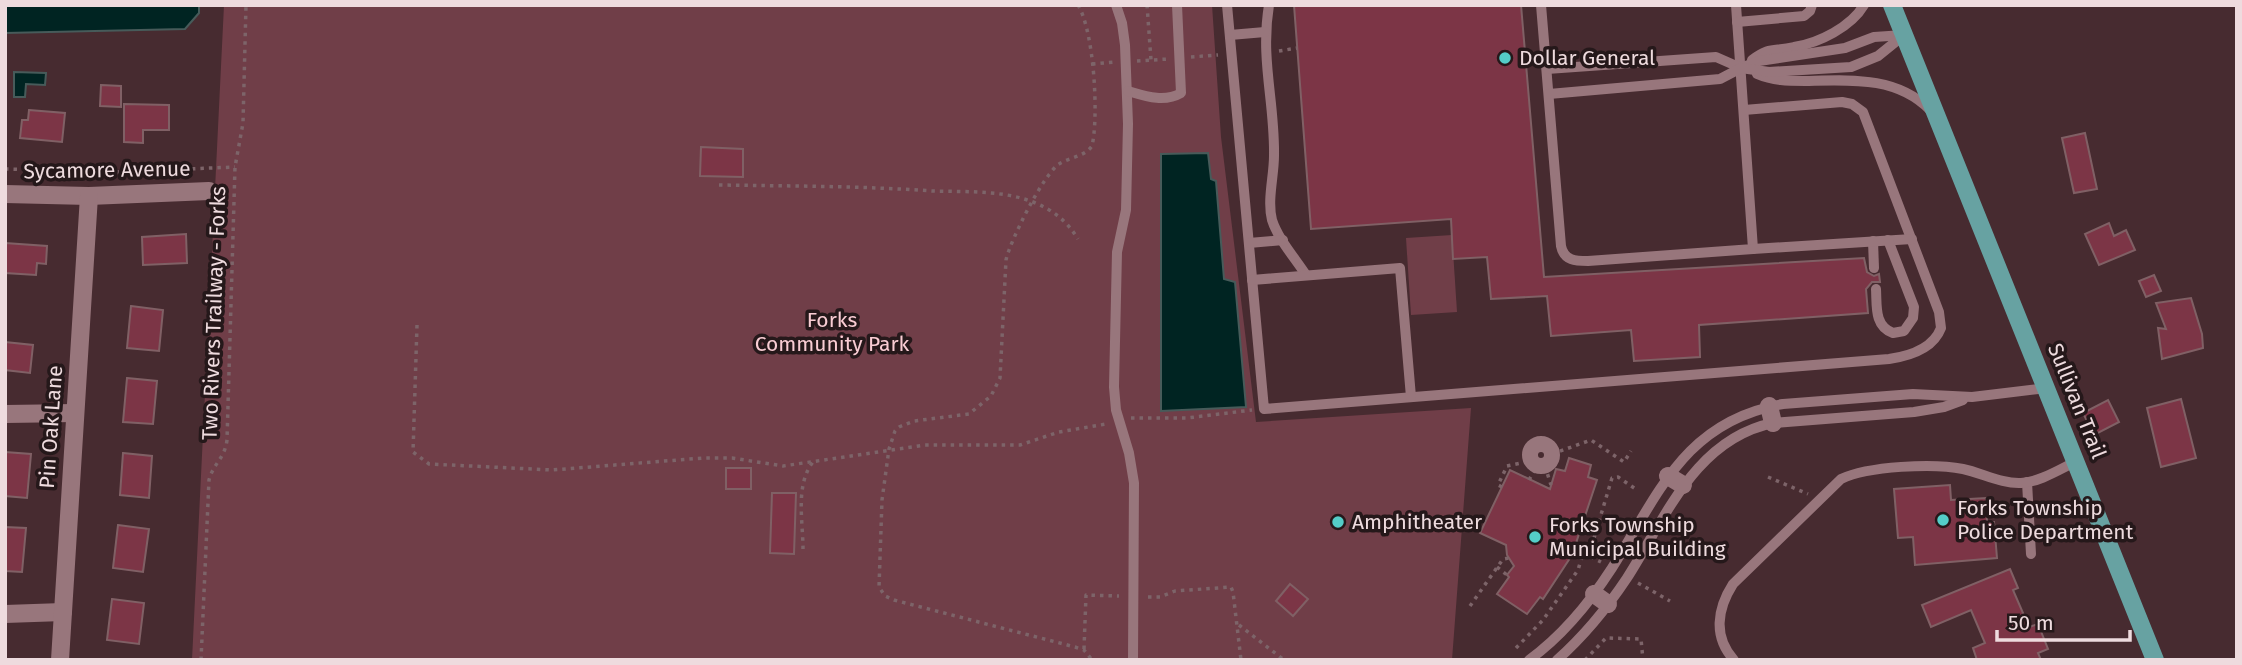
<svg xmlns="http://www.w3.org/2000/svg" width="2242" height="665" font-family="'Fira Sans',sans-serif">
<rect width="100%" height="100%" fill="#472b30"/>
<g fill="#703e48">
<path d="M 224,5 L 1212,5 L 1221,137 L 1256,422 L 1471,408 L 1452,660 L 192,660 Z"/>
<path d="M 1452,235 L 1457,312 L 1411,315 L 1406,238 Z"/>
</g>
<g fill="#002422" stroke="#475b5a" stroke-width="2">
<path d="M 5,5 L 199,5 L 199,13 L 185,29 L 5,33 Z"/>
<path d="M 14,72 L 46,73 L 45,85 L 26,84 L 25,97 L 14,97 Z"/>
<path d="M 1208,153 L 1211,179 L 1216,181 L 1224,279 L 1235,282 L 1246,407 L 1161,411 L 1161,154 Z"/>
</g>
<g fill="#7c3546" stroke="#806065" stroke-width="2">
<path d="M 1294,5 L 1521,5 L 1544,277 L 1864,258 L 1867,272 L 1874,276 L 1879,274 L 1880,282 L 1872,282 L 1866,289 L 1868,313 L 1699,325 L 1700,357 L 1634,361 L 1631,330 L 1551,336 L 1547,296 L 1491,299 L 1487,257 L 1453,259 L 1451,219 L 1311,229 Z"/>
<path d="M 101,85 L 121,86 L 121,107 L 100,106 Z"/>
<path d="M 124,104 L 169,105 L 169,130 L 143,130 L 143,143 L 124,142 Z"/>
<path d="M 29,110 L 65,113 L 62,142 L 20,138 L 22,120 L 28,120 Z"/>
<path d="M 2085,133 L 2097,189 L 2074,193 L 2062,138 Z"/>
<path d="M 701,147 L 743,149 L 743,177 L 700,176 Z"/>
<path d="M 2109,223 L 2114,236 L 2126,230 L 2135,250 L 2099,265 L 2085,234 Z"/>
<path d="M 186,234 L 187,263 L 143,265 L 142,237 Z"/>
<path d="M 5,243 L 47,246 L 46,264 L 37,263 L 36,275 L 5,273 Z"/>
<path d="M 2154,275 L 2161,291 L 2146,297 L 2139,281 Z"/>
<path d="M 2191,298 L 2202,334 L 2203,348 L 2162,359 L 2158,328 L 2166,329 L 2156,303 Z"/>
<path d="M 131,306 L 163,310 L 159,351 L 127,348 Z"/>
<path d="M 5,342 L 33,345 L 30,373 L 5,370 Z"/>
<path d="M 127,378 L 157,381 L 153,424 L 123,422 Z"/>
<path d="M 2181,399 L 2196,458 L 2161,467 L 2147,408 Z"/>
<path d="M 2108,400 L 2119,422 L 2094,435 L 2083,413 Z"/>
<path d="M 5,452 L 31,454 L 27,498 L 5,496 Z"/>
<path d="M 123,453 L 152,456 L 149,498 L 120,495 Z"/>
<path d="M 1569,458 L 1591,465 L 1588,477 L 1597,480 L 1572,555 L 1543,599 L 1540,597 L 1527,614 L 1497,594 L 1509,577 L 1507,575 L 1514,566 L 1507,555 L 1506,545 L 1480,533 L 1510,470 L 1550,489 L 1556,469 L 1565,471 Z"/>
<rect x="726" y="468" width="25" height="21"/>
<path d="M 1950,485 L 1951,500 L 1986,498 L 1987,522 L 1994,522 L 1997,558 L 1915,565 L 1913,537 L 1898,538 L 1894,489 Z"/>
<path d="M 772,493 L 796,493 L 794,554 L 770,553 Z"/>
<path d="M 118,525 L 149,529 L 143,572 L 113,568 Z"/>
<path d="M 5,527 L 26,528 L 22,572 L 5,571 Z"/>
<path d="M 2010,569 L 2018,588 L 2013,590 L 2029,627 L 2038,624 L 2048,649 L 2038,653 L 2041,660 L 1977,660 L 1973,648 L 1985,643 L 1971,610 L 1931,627 L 1922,605 Z"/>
<path d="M 1290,584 L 1308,599 L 1293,616 L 1276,601 Z"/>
<path d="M 112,599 L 144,603 L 139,644 L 107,640 Z"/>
</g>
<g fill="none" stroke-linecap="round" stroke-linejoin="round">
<g stroke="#7d6469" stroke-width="3.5" stroke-dasharray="3.5 5" stroke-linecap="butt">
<path d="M 1078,5 C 1094,31 1099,116 1092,146 C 1084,157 1070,157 1059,164 C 1043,175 1010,241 1006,260 L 1000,378 L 991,396 L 969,414 L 914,421 L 899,427 L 895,431 L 889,449 L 882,500 L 879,587 L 885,596 L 894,600 L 1075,647 L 1084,650 L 1092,660"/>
<path d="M 1147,5 L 1151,60"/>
<path d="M 1279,51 L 1297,48"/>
<path d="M 1191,57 L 1218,55"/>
<path d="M 1137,61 L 1168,59"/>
<path d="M 1092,64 L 1114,62"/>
<path d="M 5,169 L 114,172 L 235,167"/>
<path d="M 719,185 C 790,186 862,186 933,191 C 966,192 1002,190 1033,202 C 1053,210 1067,221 1078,239"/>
<path d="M 417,325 L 413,452 L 429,464 L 552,470 L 703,458 L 732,458 L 783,466 L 925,445 L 1020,445 L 1059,432 L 1106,424"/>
<path d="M 1131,418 L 1187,418 L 1252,410"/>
<path d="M 1552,454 L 1591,440 L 1624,462 L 1631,451"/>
<path d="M 1545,466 L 1551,485"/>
<path d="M 1768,477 L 1808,494"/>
<path d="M 1529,480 L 1537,466"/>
<path d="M 1502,487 L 1498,485 L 1507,466 L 1531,461"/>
<path d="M 803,549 C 803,521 795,485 813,462"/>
<path d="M 1583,553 L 1601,562"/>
<path d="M 1497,567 L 1507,575"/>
<path d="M 1638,583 L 1670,601"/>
<path d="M 1148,597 L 1160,597 L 1175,591 L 1231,587 L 1233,592 L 1241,660"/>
<path d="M 1470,606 L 1503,559 L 1509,558"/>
<path d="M 1239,625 L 1284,660"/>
<path d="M 1516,648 L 1543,620 L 1578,570 L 1583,553 L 1594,538 L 1612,478 L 1618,477 L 1637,490"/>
<path d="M 1084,649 L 1086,595 L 1119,596"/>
<path d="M 201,660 L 209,480 C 213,464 225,458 227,440 L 235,167 L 243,123 L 246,5"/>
<path d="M 1585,660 L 1606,638 L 1641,639 L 1643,660"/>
</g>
<g stroke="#98767c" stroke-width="10">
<path d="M 1116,5 L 1122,23 L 1125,45 L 1128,124 L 1126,210 L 1117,252 L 1114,387 L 1116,410 L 1129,453 L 1134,483 L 1133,660"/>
<path d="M 1227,5 L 1264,409 L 1889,359 C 1910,356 1933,349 1941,328 L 1939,312 L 1863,112 L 1852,104 L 1842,102 L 1744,110"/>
<path d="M 1269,5 C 1260,60 1275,102 1274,156 C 1274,176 1267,200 1272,220 C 1278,239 1295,258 1306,275"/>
<path d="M 1541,5 L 1561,246 C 1564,261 1576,261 1588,261 L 1753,249 L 1736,5"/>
<path d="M 1737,22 L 1804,16 L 1810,11 L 1812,5"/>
<path d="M 1230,35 L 1265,32"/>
<path d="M 1752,60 C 1771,46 1773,52 1794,47 C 1819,43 1851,27 1864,5"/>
<path d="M 1547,69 L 1716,57 L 1741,68 L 1759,61 L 1845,48 L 1874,37 L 1904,35"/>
<path d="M 1757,74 C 1773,81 1788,81 1805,81 C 1850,80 1897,76 1930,110"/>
<path d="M 1128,91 C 1145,96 1164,103 1181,93 L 1177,5"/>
<path d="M 1549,94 L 1720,79 L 1741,68 L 1769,72 L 1851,67 L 1878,56 L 1904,35"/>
<path d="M 1873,241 L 1874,268"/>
<path d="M 1249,243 L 1283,240"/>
<path d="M 1753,249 L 1912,239"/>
<path d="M 1252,280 L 1400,268 L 1411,397"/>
<path d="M 1876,289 C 1877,306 1874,326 1893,333 L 1904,331 L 1913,318 L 1914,307 L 1888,240"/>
<path d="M 2027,482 L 2031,554"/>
<path d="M 1529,660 C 1562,636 1590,602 1612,568 C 1659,493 1685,421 1783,404 L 1913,394 L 1972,397 L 2047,388"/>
<path d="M 1557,660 C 1584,636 1607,608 1627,578 C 1665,519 1695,439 1773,423 L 1914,412 L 1944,407 L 1963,400"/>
<path d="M 1734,660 C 1713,637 1717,609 1733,584 L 1841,479 C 1868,466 1934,463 1963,469 C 1982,473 2002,484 2021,483 C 2040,482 2060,469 2077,461"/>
</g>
<circle stroke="#98767c" stroke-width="16" cx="1541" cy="455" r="11"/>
<g stroke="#98767c" stroke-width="18">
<path d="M 5,194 L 89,196 L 209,191"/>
<path d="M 1769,406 L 1773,423"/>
<path d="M 5,414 L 75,413"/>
<path d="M 1668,476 L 1683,485"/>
<path d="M 1594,594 L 1608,604"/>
<path d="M 5,614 L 63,612"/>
<path d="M 60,660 L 89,196"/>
</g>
<path stroke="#67a2a2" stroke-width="18" d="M 1892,5 L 2155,660"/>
</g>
<g fill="#54cdc8" stroke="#25181a" stroke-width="2.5">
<circle cx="1505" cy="58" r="7"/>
<circle cx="1943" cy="520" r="7"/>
<circle cx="1338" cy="522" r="7"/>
<circle cx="1535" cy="537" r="7"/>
</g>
<g text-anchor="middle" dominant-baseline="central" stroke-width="7" stroke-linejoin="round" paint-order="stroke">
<g font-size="21" fill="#eedbde" stroke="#25181a" text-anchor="start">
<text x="1519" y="58">Dollar General</text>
<text x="1957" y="508">Forks Township<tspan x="1957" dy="24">Police Department</tspan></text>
<text x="1352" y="522">Amphitheater</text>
<text x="1549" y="525">Forks Township<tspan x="1549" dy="24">Municipal Building</tspan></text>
</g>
<g font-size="21" fill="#eedbde" stroke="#25181a">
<text transform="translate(107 170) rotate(-1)">Sycamore Avenue</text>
<text transform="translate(214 313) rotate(-88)">Two Rivers Trailway - Forks</text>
<text transform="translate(2077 401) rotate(68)">Sullivan Trail</text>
<text transform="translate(51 427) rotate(-86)">Pin Oak Lane</text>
</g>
<g font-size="21" fill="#f9ccd3" stroke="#25181a">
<text x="832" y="320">Forks<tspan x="832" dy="24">Community Park</tspan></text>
</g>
</g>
<rect width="2242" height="665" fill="none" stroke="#eedbde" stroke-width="14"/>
<path d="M1997 630v10h133v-10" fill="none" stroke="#eedbde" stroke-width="3.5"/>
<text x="2008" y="630" font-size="21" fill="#eedbde" stroke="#25181a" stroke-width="5" paint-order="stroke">50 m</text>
</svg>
